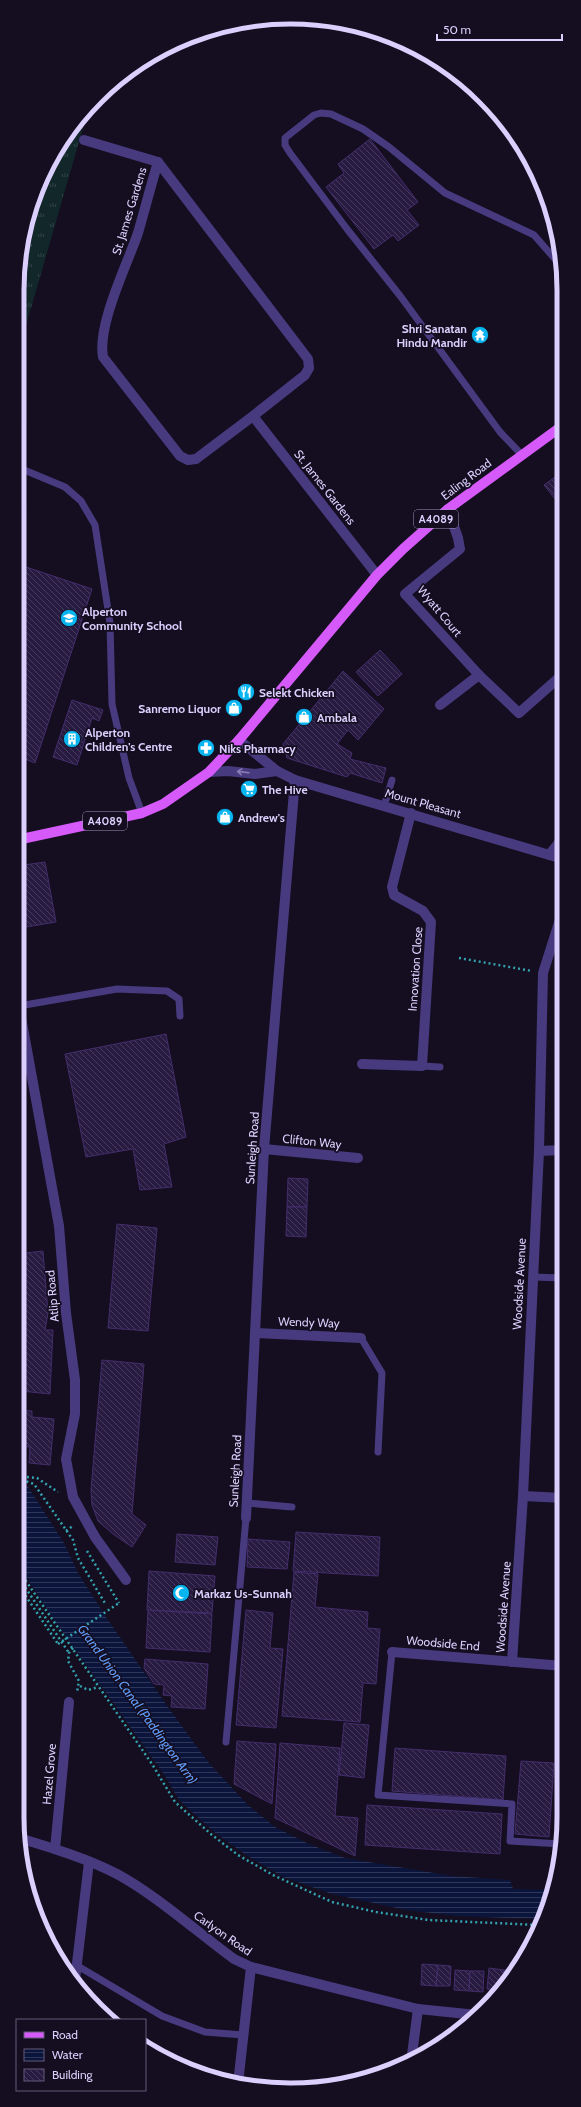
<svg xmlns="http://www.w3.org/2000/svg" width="581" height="2107" font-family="Cabin,sans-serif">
<defs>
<pattern id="grass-tufts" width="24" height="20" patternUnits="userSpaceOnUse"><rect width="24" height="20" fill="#11272a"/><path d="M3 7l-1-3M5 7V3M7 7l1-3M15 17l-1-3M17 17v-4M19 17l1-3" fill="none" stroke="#33454a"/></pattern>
<pattern id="water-rules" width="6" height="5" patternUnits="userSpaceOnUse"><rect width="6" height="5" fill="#0b153c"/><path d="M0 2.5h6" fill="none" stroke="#2e3659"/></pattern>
<pattern id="building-back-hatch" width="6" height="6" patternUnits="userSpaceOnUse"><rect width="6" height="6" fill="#281b41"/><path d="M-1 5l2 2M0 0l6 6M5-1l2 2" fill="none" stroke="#473b5d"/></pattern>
</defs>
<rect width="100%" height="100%" fill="#140e20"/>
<path fill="url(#grass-tufts)" d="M 89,107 L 21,343 L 17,346 L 17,291 L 22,237 L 38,186 L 63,139 Z"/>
<path fill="url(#water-rules)" d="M 17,1481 L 25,1482 L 64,1543 L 78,1573 L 108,1620 L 168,1707 L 208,1762 L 248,1805 L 275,1827 L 309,1844 L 345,1858 L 452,1876 L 510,1880 L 513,1889 L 551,1890 L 540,1919 L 457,1916 L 406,1910 L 332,1894 L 283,1877 L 246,1855 L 214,1832 L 179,1800 L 165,1776 L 57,1624 L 17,1563 Z"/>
<g fill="url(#building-back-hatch)" stroke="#432d6c">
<path d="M 370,139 L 418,202 L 407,210 L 419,225 L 398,241 L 393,235 L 374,249 L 326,187 L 344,173 L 338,164 Z"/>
<path d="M 562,472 L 562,508 L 544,485 Z"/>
<path d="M 17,564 L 92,589 L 35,763 L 17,756 Z"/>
<path d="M 380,650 L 402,674 L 378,696 L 356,672 Z"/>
<path d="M 343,671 L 384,709 L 358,740 L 348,730 L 337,744 L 352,753 L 350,759 L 386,768 L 382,783 L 350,773 L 347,777 L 287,758 L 283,744 Z"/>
<path d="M 72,700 L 103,710 L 99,721 L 92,718 L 77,765 L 53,757 Z"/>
<path d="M 45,862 L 56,922 L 20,928 L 17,909 L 17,866 Z"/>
<path d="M 166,1034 L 186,1137 L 164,1144 L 172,1187 L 140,1190 L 133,1149 L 86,1157 L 65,1054 Z"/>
<path d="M 288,1178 L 308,1179 L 307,1207 L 287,1207 Z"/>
<path d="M 287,1207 L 307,1207 L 306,1237 L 286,1236 Z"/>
<path d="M 117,1224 L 157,1228 L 148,1331 L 108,1328 Z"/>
<path d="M 43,1251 L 48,1313 L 45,1330 L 53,1330 L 50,1394 L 21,1391 L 21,1383 L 17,1383 L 17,1254 Z"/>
<path d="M 102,1360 L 144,1364 L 132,1514 L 146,1525 L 132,1547 L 113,1534 L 98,1521 L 92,1505 L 91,1490 Z"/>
<path d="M 17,1410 L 32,1411 L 32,1417 L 54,1419 L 50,1465 L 29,1463 L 30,1447 L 17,1446 Z"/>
<path d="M 296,1532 L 380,1537 L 378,1576 L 293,1571 Z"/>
<path d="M 177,1534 L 218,1537 L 215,1565 L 175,1562 Z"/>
<path d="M 248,1539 L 290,1542 L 287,1569 L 247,1567 Z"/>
<path d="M 149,1571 L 215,1576 L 212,1613 L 147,1610 Z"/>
<path d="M 294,1572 L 318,1574 L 315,1607 L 368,1612 L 367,1628 L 380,1629 L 376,1684 L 363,1683 L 360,1722 L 282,1716 Z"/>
<path d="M 148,1610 L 212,1614 L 210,1652 L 146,1648 Z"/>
<path d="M 246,1610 L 273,1613 L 270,1648 L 283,1649 L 276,1728 L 236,1725 Z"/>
<path d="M 145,1659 L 208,1664 L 205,1709 L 171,1707 L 172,1696 L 163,1695 L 164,1685 L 154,1684 L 144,1668 Z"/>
<path d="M 344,1723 L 369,1725 L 364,1778 L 339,1775 Z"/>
<path d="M 237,1741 L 276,1744 L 272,1804 L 234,1784 Z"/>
<path d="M 280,1743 L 340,1748 L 335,1816 L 358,1818 L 355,1856 L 275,1818 Z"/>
<path d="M 395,1748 L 506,1756 L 503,1800 L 392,1791 Z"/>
<path d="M 521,1761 L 554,1763 L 549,1837 L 515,1834 Z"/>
<path d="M 560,1763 L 564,1764 L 564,1816 L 562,1838 L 555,1838 Z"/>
<path d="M 367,1805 L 502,1814 L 500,1854 L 365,1845 Z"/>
<path d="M 553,1852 L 560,1853 L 559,1870 L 552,1870 Z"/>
<path d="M 422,1964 L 438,1965 L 436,1986 L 421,1985 Z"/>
<path d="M 438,1965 L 451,1966 L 450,1986 L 436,1986 Z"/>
<path d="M 489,1968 L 504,1970 L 503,1987 L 501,1990 L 487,1989 Z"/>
<path d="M 455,1970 L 470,1971 L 469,1991 L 454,1990 Z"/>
<path d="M 504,1970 L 515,1970 L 503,1987 Z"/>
<path d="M 470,1971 L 484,1971 L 483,1992 L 469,1991 Z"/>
</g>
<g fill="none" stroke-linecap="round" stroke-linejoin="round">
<g stroke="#32a3ae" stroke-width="2.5" stroke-dasharray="2 3" stroke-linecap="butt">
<path d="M 76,123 L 79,129"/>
<path d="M 459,958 L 532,971"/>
<path d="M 556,977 L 563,980"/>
<path d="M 17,1476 L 37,1478 L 58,1492"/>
<path d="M 17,1478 L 34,1484 L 73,1540 L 78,1558 L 106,1605"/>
<path d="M 66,1531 L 74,1525"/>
<path d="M 87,1551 L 119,1603"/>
<path d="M 17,1568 L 152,1764 L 175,1802 L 212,1835 L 238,1855 L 273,1875 L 332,1902 L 376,1912 L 428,1920 L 538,1925"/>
<path d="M 17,1575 L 69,1653"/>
<path d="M 17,1583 L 58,1644"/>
<path d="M 73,1648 L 69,1653 L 68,1661 L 79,1681 L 77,1692"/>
<path d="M 80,1686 L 88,1690 L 98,1687"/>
</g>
<g stroke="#473a7e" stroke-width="7">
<path d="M 521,454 L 500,432 L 401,297 L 347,229 L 290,153 L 285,145 L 285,138 L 314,115 L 321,113 L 331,114 L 363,129 L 389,147 L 445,193 L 534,235 L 562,267"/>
<path d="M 17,467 L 65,487 L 81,501 L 95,525 L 110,623 L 112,704 L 129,778 L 142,813"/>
<path d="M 384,806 L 392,780"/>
<path d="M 19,1006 L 117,989 L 167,991 L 179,999 L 180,1016"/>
<path d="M 17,1056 L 28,1054"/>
<path d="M 422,1066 L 440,1067"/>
<path d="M 533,1277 L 563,1278"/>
<path d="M 361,1338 L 382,1373 L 378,1452"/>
<path d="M 247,1503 L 292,1507"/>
<path d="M 392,1652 L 378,1795 L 512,1804 L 510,1841 L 561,1844"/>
<path d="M 226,1742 L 246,1518"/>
<path d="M 76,1965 L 162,2016 L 205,2032 L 243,2035"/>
</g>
<g stroke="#473a7e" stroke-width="10">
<path d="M 84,140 L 158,162"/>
<path d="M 253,416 L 305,375 L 309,368 L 308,359 L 158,162 C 151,185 145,209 138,233 C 127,265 97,325 103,357 L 180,456 L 188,460 L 196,459 L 253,416 L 377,575"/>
<path d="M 448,509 L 458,538 L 460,549 L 405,594 L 479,675 L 519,713 L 562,675"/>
<path d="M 440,705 L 479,675"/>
<path d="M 549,855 L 563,838"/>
<path d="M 17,995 L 59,1226 L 66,1313 L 75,1380 L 75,1414 L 66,1459 L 73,1497 L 95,1537 L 126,1580"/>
<path d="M 362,1064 L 422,1066 L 431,922 L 423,911 L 394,895 L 392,887 L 411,813"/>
<path d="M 264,1149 L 358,1158"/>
<path d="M 539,1151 L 563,1150"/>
<path d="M 256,1333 L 361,1338"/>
<path d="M 523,1496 L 564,1498"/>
<path d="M 246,1518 L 264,1149 L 295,780"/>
<path d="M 392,1652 L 564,1666"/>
<path d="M 512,1662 L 523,1496 L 539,1151 L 543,973 L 563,910"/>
<path d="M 19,1838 C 52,1848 86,1858 117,1874 C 156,1895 197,1932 234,1959 L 251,1967 L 418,2009 L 477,2015"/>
<path d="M 55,1849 L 69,1702"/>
<path d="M 75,1980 L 89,1862"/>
<path d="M 411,2062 L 418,2009"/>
<path d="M 238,2084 L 251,1967"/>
</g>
<g stroke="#473a7e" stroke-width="10">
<path d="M 239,740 L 277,771 L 295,780 L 563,859"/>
<path d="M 209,772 L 228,771 L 255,774 L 277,771"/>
</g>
<path stroke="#d65af9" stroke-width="10" d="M 17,840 L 142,813 L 163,804 L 209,772 L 239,740 L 377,575 L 403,549 L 448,509 L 562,426"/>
<path stroke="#32a3ae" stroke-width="2.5" stroke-dasharray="2 3" stroke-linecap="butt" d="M 58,1644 L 119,1603"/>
</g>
<defs><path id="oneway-shaft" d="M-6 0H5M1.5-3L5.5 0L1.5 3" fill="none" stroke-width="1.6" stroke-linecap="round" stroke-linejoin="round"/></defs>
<use stroke="#8a7db7" href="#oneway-shaft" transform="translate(243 772) rotate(-173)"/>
<defs>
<symbol id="temple-disc" viewBox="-11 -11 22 22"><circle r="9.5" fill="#08b5f0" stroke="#140e20"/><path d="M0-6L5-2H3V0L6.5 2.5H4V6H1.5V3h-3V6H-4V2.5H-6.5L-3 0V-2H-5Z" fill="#fff"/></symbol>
<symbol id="school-disc" viewBox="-11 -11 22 22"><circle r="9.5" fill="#08b5f0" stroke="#140e20"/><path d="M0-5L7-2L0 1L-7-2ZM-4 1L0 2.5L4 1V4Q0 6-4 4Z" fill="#fff"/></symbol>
<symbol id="restaurant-disc" viewBox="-11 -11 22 22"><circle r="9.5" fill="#08b5f0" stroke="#140e20"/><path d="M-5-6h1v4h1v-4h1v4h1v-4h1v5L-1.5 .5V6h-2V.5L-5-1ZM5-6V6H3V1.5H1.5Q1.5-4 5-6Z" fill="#fff"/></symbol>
<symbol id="shop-disc" viewBox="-11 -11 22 22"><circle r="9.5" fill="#08b5f0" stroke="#140e20"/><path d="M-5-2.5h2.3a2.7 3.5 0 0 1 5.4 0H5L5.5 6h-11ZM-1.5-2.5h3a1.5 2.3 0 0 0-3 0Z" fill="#fff"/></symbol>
<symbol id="building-disc" viewBox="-11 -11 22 22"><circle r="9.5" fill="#08b5f0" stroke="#140e20"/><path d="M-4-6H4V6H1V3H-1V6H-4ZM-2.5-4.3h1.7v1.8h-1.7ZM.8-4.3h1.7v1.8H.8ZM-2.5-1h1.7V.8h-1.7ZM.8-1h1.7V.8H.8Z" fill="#fff"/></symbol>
<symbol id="pharmacy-disc" viewBox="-11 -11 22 22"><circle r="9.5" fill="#08b5f0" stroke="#140e20"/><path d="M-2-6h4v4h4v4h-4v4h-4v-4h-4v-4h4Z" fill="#fff"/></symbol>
<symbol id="supermarket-disc" viewBox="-11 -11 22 22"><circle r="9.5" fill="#08b5f0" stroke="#140e20"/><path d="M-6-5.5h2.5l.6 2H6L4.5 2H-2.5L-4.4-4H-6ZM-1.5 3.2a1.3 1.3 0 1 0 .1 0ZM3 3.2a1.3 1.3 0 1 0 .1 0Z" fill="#fff"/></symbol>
<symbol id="mosque-disc" viewBox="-11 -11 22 22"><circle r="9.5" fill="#08b5f0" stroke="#140e20"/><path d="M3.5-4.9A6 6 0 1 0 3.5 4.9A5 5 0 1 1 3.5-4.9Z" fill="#fff"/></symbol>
</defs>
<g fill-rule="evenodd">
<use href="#temple-disc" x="470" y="325" width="20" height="20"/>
<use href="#school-disc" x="59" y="608" width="20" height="20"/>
<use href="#restaurant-disc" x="236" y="682" width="20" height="20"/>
<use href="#shop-disc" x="224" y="698" width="20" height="20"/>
<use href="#shop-disc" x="294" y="707" width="20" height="20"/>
<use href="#building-disc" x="62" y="729" width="20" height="20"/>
<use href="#pharmacy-disc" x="196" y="738" width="20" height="20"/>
<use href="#supermarket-disc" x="239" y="779" width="20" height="20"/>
<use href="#shop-disc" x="215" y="807" width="20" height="20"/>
<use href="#mosque-disc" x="171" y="1583" width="20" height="20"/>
</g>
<g text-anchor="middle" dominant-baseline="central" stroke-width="3.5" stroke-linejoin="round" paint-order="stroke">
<g fill="#140e20" stroke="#9f95bb" stroke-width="1">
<rect x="414" y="510" width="44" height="18" rx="3"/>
<rect x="83" y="812" width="44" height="18" rx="3"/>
</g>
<g font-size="11" font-weight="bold" fill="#dbcffd">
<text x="436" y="519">A4089</text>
<text x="105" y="821">A4089</text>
</g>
<g font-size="12" fill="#dbcffd" stroke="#140e20">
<text transform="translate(129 211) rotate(-73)">St. James Gardens</text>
<text transform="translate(466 479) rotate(-37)">Ealing Road</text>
<text transform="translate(325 487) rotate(52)">St. James Gardens</text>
<text transform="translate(440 611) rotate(50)">Wyatt Court</text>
<text transform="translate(423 803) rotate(16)">Mount Pleasant</text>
<text transform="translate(415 969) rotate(-86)">Innovation Close</text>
<text transform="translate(312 1141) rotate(6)">Clifton Way</text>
<text transform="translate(252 1148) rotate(-86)">Sunleigh Road</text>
<text transform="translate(519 1284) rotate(-87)">Woodside Avenue</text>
<text transform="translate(52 1296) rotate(-95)">Atlip Road</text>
<text transform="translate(309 1322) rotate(2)">Wendy Way</text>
<text transform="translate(235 1471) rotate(-87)">Sunleigh Road</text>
<text transform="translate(503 1607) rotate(-86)">Woodside Avenue</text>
<text transform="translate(443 1643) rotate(5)">Woodside End</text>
<text transform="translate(49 1774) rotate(-85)">Hazel Grove</text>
<text transform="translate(223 1933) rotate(35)">Carlyon Road</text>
</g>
<g font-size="12" font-weight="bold" fill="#dbcffd" stroke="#140e20" text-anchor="start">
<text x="467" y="328" text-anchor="end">Shri Sanatan<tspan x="467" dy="14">Hindu Mandir</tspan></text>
<text x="82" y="611">Alperton<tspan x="82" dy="14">Community School</tspan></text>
<text x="259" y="692">Selekt Chicken</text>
<text x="221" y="708" text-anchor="end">Sanremo Liquor</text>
<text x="317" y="717">Ambala</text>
<text x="85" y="732">Alperton<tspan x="85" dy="14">Children's Centre</tspan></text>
<text x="219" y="748">Niks Pharmacy</text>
<text x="262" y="789">The Hive</text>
<text x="238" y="817">Andrew's</text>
<text x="194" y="1593">Markaz Us-Sunnah</text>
</g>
<g font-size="13" font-style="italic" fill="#619bf9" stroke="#140e20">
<text transform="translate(138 1704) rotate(54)">Grand Union Canal (Paddington Arm)</text>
</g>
</g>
<path d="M0 0H581V2107H0ZM290 24H291A266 266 0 0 1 557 290V1817A266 266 0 0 1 291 2083H290A266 266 0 0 1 24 1817V290A266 266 0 0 1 290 24Z" fill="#140e20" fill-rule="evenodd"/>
<path fill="none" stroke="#dbcffd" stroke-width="5" d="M290 24H291A266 266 0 0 1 557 290V1817A266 266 0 0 1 291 2083H290A266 266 0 0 1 24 1817V290A266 266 0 0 1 290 24Z"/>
<rect x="16" y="2019" width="130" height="72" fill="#140e20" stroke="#645b78"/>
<rect x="24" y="2032" width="20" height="6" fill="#d65af9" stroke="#645b78"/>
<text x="52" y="2039" font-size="12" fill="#dbcffd">Road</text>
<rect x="24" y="2049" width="20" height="12" fill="url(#water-rules)" stroke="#645b78"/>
<text x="52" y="2059" font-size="12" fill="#dbcffd">Water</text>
<rect x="24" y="2069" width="20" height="12" fill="url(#building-back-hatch)" stroke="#645b78"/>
<text x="52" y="2079" font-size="12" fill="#dbcffd">Building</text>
<path d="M437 34v6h125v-6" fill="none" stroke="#dbcffd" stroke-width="2"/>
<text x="443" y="34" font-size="12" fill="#dbcffd" stroke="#140e20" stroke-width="3" paint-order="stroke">50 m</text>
</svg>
